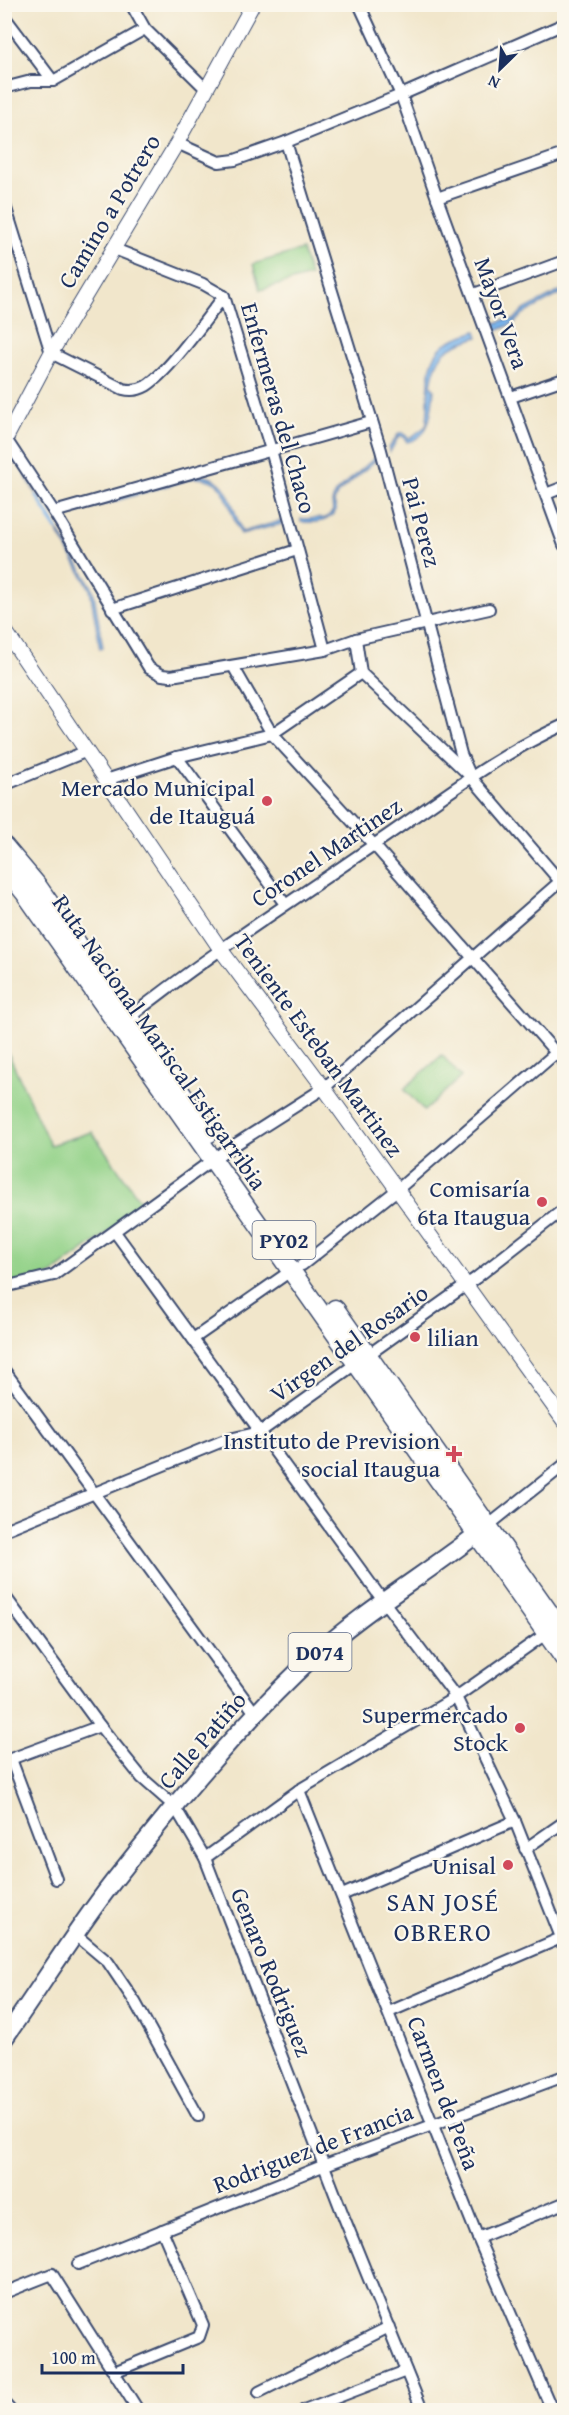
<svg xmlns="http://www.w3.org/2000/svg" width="569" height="2415" font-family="'Gentium Book Plus',serif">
<rect width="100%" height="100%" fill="#fbf7ec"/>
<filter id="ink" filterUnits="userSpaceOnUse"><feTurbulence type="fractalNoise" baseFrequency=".0167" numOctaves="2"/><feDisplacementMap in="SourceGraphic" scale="12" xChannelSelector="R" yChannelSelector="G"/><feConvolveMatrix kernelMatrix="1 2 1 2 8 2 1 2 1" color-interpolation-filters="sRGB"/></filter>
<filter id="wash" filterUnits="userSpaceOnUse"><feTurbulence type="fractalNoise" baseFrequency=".008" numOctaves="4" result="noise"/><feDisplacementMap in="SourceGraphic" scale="24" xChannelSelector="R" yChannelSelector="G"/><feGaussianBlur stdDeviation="1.35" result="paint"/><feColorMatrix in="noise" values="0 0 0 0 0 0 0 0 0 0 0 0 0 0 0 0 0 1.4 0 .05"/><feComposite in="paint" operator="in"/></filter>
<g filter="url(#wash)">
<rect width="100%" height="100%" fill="#f1e6cb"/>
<g fill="#93d288" stroke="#578073" stroke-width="1.5">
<path d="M 302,250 L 310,276 L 260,290 L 253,264 Z"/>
<path d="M 4,1044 L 50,1145 L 92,1132 L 144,1206 L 50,1275 L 4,1286 Z"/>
<path d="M 442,1055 L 461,1077 L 424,1111 L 404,1089 Z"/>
</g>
<g fill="#7cb5ec" stroke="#4c72a5" stroke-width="1.5">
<path d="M 564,289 L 564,292 L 523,314 L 514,323 L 494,332 L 492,325 L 504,320 L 514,320 L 522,311 Z"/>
<path d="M 476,331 L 478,337 C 446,347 437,351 431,385 L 434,390 C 431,410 432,438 407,442 L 403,436 L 399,436 L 390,452 L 389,448 L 399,433 L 403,433 L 409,439 L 426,426 C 432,401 421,362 445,344 C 453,338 466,335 476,331 Z"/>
<path d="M 377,456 L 378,458 L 337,494 L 334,502 L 336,510 C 328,524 315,522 301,522 L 301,519 L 326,518 L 333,511 L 332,502 L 335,493 Z"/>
<path d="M 17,461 L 93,589 L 103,648 L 100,649 L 90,589 Z"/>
<path d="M 195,475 C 231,475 231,506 242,532 L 281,521 L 282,524 L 241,534 C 226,510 232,476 193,478 L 68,515 L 67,512 Z"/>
</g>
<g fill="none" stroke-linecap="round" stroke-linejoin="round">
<g stroke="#7cb5ec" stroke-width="3">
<path d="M 36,495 L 50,518"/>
<path d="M 49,518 L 57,529"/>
</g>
</g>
</g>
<g filter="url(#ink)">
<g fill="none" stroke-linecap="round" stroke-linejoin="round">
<defs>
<g id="street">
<path d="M 131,4 L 145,29 L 206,89"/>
<path d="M 359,4 L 401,95 L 437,198 L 564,545"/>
<path d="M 4,16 L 53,81"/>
<path d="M 4,88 L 31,81 L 53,81 L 145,29"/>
<path d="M 286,142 L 381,450 L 461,754 L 471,777 L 564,886"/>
<path d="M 177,143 L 219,162 L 235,160 L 286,142 L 401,95 L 564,24"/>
<path d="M 437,198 L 564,154"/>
<path d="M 4,202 L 51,353 L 123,389 C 131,391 139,390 146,386 C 169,372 206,319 224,296"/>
<path d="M 112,248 L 203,284 L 224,296 L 271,450 L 325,650"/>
<path d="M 474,294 L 564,261"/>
<path d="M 511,397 L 564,379"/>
<path d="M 6,439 L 54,512 L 149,668 L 162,675 L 171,676 L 325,650 L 356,639 L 489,609"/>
<path d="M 546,494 L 564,487"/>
<path d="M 54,512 L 371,422"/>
<path d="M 112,609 L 297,550"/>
<path d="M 356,639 L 361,673 L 467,773"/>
<path d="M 233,666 L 272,734 L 374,845 L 564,1062"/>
<path d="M 177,757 L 285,904"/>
<path d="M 106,780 L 177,757 L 272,734 L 361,673"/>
<path d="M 4,785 L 87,751"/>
<path d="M 125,1021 C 205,957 291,902 375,844 C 437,802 496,755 564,725"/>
<path d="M 115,1232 L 384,1602 L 456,1697 L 515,1821 L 564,1945"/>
<path d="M 302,1265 L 397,1190 L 564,1046"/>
<path d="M 4,1287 L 54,1275 L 222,1153 L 324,1088 L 564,878"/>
<path d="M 193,1339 L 292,1270"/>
<path d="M 4,1370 L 255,1713"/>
<path d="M 489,1525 L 564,1465"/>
<path d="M 4,1530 L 225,1440 L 260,1432 L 476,1278 L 564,1209"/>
<path d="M 4,1595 L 100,1726 L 142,1778 L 175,1807 L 205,1858 L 345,2220 L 422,2410"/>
<path d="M 11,1759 L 56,1879"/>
<path d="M 5,1761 L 100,1726"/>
<path d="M 299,1790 L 478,2238 L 552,2410"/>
<path d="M 525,1849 L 564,1822"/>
<path d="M 205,1858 L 299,1790 L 456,1697 L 547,1633"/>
<path d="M 342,1895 L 515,1821"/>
<path d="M 76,1935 L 108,1962 L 135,2002 L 198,2116"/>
<path d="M 389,2012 L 561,1938"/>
<path d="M 478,2238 L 564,2203"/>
<path d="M 78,2264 L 325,2165 L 564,2076"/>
<path d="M 4,2293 L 52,2274 L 138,2410"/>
<path d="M 114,2372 L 199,2337 L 203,2325 L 162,2230"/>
<path d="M 259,2392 L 389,2327"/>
<path d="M 4,2403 L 10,2410"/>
<path d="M 304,2410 L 406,2371"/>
</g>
<g id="secondary">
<path d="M 4,442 L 51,353 L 177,143 L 253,4"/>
<path d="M 4,629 L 221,950 L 324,1088 L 564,1421"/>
</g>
<path id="primary" d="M 4,2039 C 41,1987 74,1932 113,1882 C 175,1803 239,1726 312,1658 C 365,1609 430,1572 486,1527"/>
<g id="highway">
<path d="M 4,846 L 36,884 L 209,1133"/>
<path d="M 4,867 L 25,893 L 564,1658"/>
<path d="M 335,1309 L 564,1634"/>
</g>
</defs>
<use href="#street" stroke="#3b4a6e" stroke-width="14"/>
<use href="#secondary" stroke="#3b4a6e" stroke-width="16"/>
<use href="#primary" stroke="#3b4a6e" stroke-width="20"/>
<use href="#highway" stroke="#3b4a6e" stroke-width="21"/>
<use href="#street" stroke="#fff" stroke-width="10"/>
<use href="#secondary" stroke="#fff" stroke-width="14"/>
<use href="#primary" stroke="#fff" stroke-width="16"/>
<use href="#highway" stroke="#fff" stroke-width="18"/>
</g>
</g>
<g fill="#d1495b" stroke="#fbf7ec" stroke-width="2">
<circle cx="267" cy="801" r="6"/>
<circle cx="542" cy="1202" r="6"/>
<circle cx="415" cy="1337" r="6"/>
<path d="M451 1445h6v6h6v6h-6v6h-6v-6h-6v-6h6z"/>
<circle cx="520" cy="1728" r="6"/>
<circle cx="508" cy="1865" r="6"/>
</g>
<g text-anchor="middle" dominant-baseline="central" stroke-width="4.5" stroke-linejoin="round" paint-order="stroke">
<g fill="#fbf7ec" stroke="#5e6b89" stroke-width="1.5">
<rect x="252.5" y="1221" width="63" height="38" rx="4.5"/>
<rect x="288.5" y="1633" width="63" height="38" rx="4.5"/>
</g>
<g font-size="22" font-weight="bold" fill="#1b2f5e">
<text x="284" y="1240">PY02</text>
<text x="320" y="1652">D074</text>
</g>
<g font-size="24" fill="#1b2f5e" stroke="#fbf7ec">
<text transform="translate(109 211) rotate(-59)">Camino a Potrero</text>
<text transform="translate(502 313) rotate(70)">Mayor Vera</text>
<text transform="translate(279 408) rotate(74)">Enfermeras del Chaco</text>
<text transform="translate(422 522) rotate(75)">Pai Perez</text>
<text transform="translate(326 852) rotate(-34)">Coronel Martinez</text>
<text transform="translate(160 1042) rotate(55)">Ruta Nacional Mariscal Estigarribia</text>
<text transform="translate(319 1045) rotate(54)">Teniente Esteban Martinez</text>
<text transform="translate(349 1343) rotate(-35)">Virgen del Rosario</text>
<text transform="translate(202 1740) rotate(-49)">Calle Patiño</text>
<text transform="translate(272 1972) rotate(68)">Genaro Rodriguez</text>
<text transform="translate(444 2093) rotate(69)">Carmen de Peña</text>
<text transform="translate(313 2148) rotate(-21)">Rodriguez de Francia</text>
</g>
<g font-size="24" fill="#1b2f5e" stroke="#fbf7ec" text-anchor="end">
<text x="255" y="787">Mercado Municipal<tspan x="255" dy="28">de Itauguá</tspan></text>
<text x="530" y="1188">Comisaría<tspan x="530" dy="28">6ta Itaugua</tspan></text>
<text x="427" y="1337" text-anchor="start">lilian</text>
<text x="440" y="1440">Instituto de Prevision<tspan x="440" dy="28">social Itaugua</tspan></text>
<text x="508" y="1714">Supermercado<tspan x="508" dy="28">Stock</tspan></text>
<text x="496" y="1865">Unisal</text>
</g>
<g font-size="26" letter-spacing="1.5" fill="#1b2f5e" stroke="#fbf7ec">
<text x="443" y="1901">SAN JOSÉ<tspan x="443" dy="30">OBRERO</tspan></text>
</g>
</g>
<rect width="569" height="2415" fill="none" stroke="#fbf7ec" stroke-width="24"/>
<g transform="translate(500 69) rotate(205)" stroke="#fbf7ec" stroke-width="4.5" paint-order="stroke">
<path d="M0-4.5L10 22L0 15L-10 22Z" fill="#1b2f5e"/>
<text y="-9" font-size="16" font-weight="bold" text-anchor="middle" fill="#1b2f5e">N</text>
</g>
<path d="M42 2364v9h141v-9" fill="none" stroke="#1b2f5e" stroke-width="3"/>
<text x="51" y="2364" font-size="18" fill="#1b2f5e" stroke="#fbf7ec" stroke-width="4.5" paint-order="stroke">100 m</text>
</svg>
